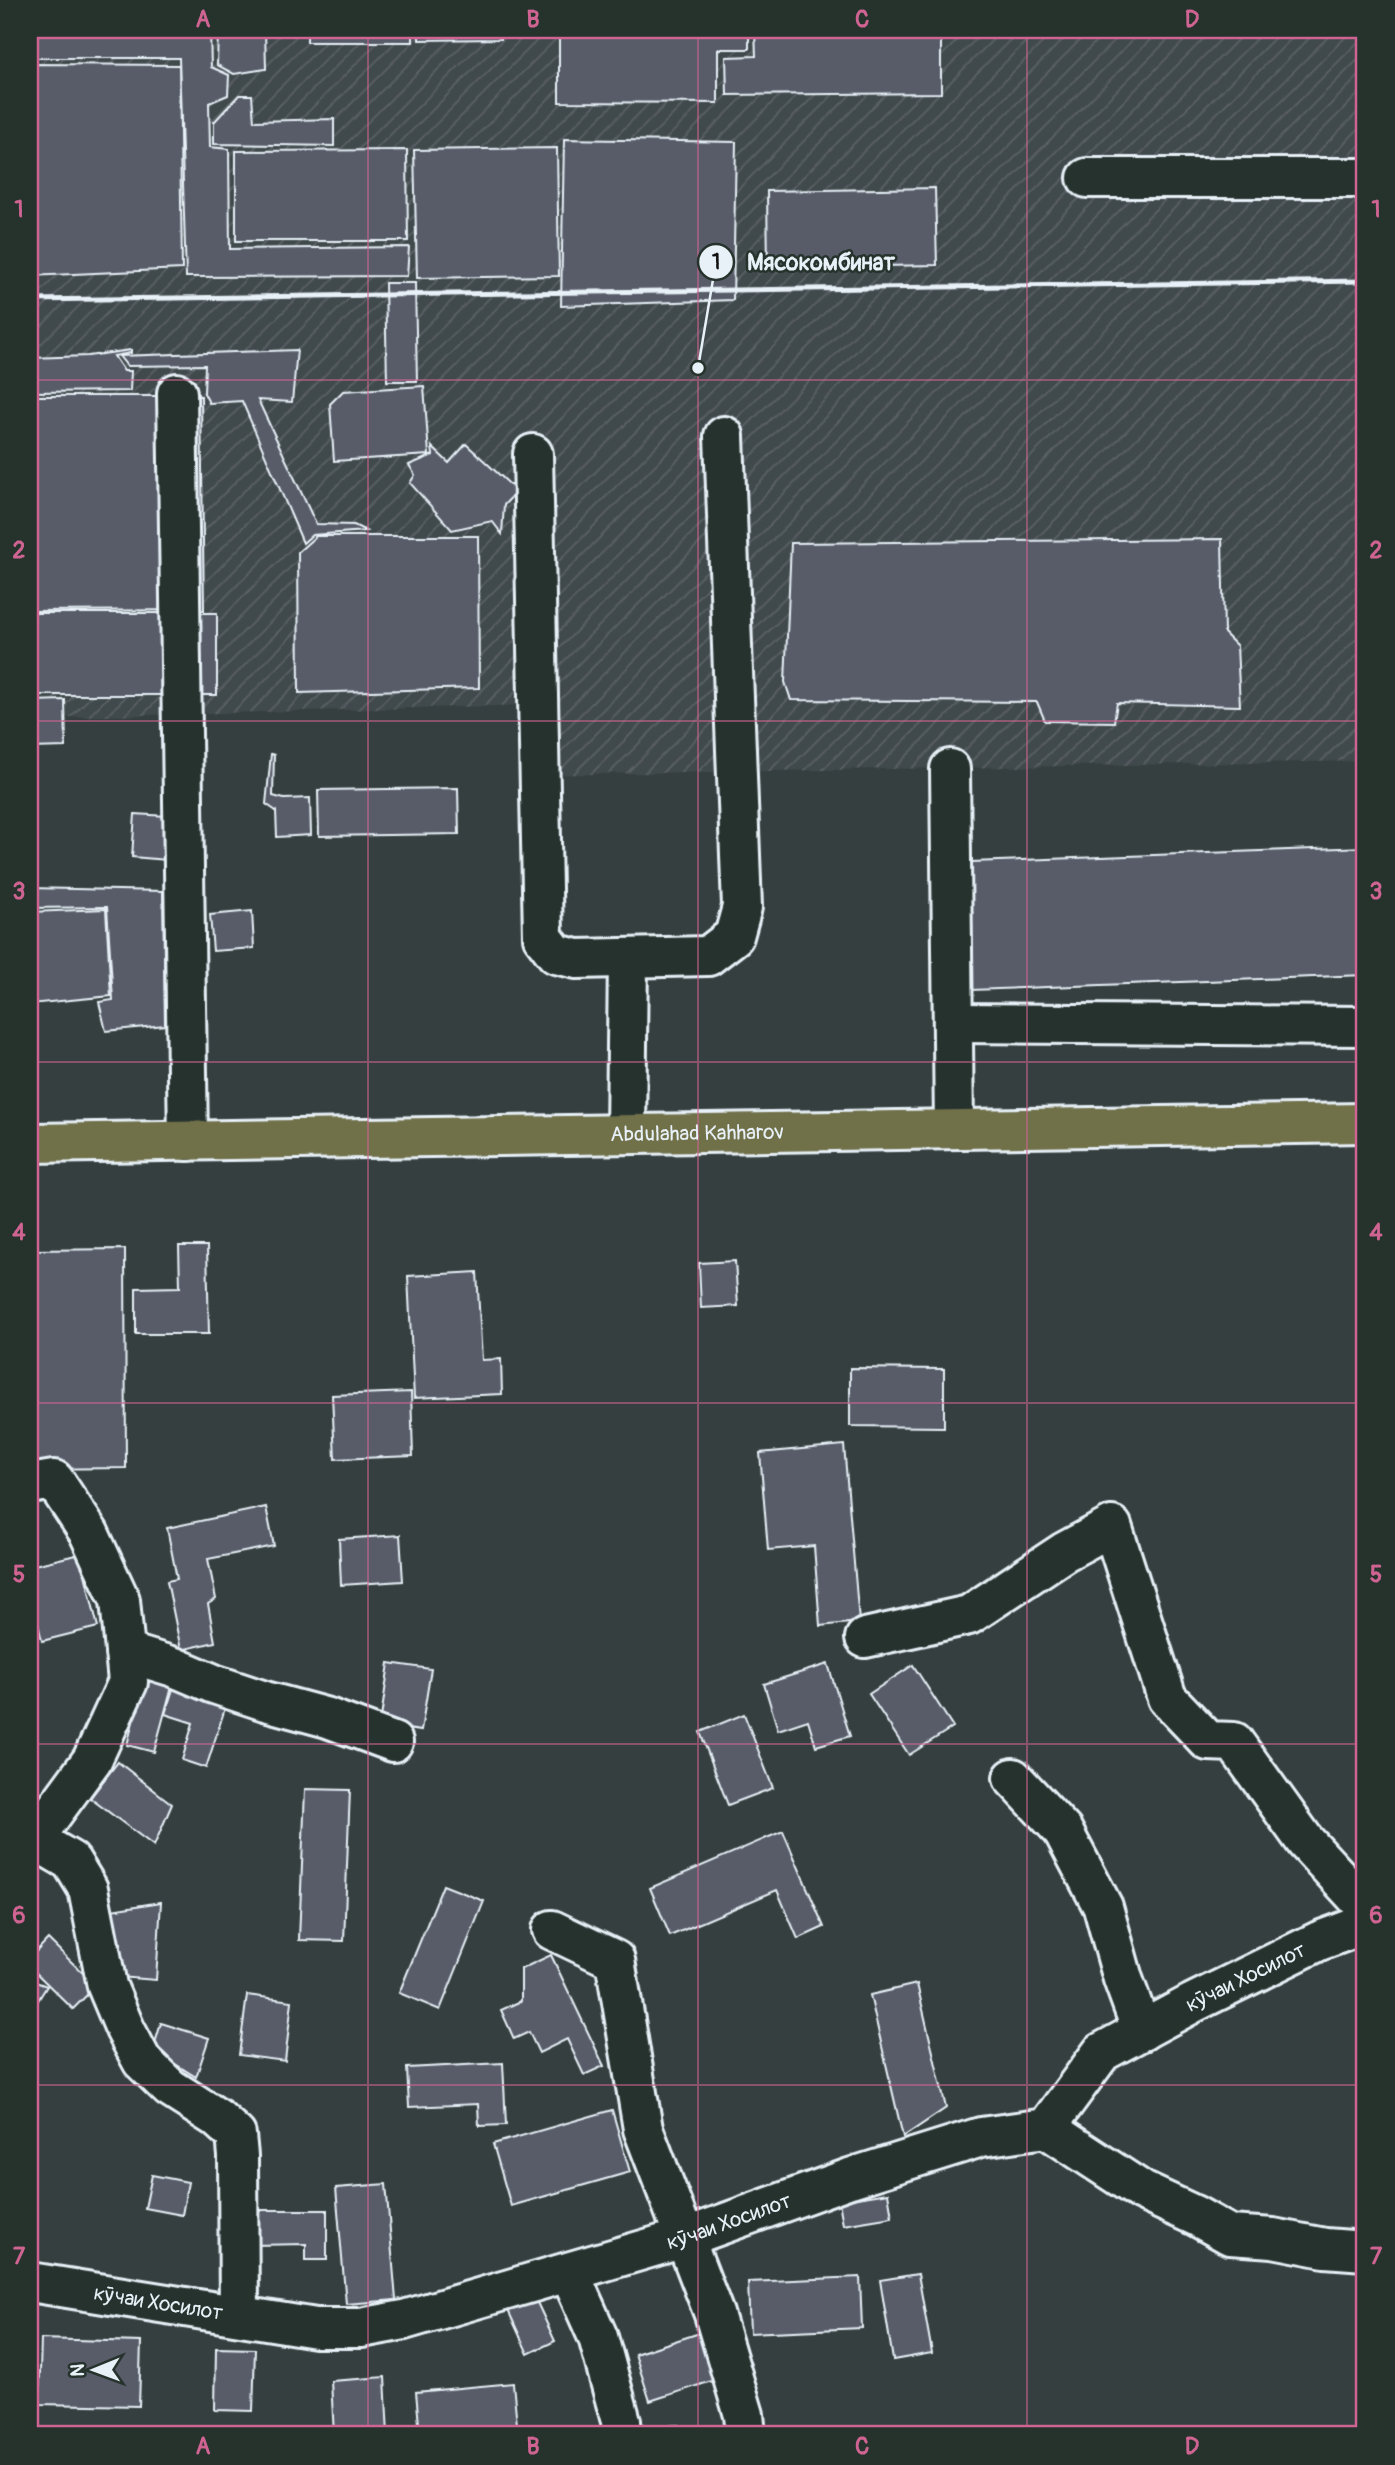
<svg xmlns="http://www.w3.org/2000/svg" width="1395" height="2465" font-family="Pangolin,sans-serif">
<defs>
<pattern id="industrial-furrows" width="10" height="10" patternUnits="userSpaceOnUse" patternTransform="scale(1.75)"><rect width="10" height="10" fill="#40484c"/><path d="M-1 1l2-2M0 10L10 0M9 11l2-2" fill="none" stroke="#5c6367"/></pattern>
</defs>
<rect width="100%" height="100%" fill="#353f3f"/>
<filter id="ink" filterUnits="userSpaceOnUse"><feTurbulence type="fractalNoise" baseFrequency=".0143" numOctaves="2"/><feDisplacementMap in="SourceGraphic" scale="14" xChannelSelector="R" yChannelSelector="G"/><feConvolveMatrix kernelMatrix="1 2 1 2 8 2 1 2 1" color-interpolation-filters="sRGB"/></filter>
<g filter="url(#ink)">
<path fill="url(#industrial-furrows)" d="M 30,30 L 1365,30 L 1365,761 L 535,775 L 533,705 L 30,718 Z"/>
<g fill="#595c69" stroke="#e8f1f8" stroke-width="2">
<path d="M 30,30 L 210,30 L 211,67 L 229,75 L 228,95 L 209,103 L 210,147 L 229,149 L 230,249 L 409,247 L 407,276 L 186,277 L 179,58 L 30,58 Z"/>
<path d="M 218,30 L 265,30 L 266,69 L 234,74 L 217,65 Z"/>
<rect x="307" y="30" width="106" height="12"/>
<path d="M 419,30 L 501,30 L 501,39 L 419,40 Z"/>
<path d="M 559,30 L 749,30 L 749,49 L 718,49 L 718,103 L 559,102 Z"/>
<path d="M 755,30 L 941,30 L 941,93 L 727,95 L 726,57 L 756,56 Z"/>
<path d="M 30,64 L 179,65 L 182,269 L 30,276 Z"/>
<path d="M 239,95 L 252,95 L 254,121 L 334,119 L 334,146 L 214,144 L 214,122 Z"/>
<path d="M 564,139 L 736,142 L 733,300 L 561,306 Z"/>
<path d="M 557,148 L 559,276 L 417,278 L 414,150 Z"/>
<path d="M 407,150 L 408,241 L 236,241 L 236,151 Z"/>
<path d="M 935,188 L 937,265 L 768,268 L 767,191 Z"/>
<path d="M 385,283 L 415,283 L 417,381 L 387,381 Z"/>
<path d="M 131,350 L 131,353 L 114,356 L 124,371 L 131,371 L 130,391 L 30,392 L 30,358 L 88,356 Z"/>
<path d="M 297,350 L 292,402 L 258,400 L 316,524 L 354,525 L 366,531 L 312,535 L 303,543 L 242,401 L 209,403 L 204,393 L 205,365 L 127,366 L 119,356 Z"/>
<path d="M 424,386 L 429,455 L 334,461 L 330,404 L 343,391 Z"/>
<path d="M 30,396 L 201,396 L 204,610 L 30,611 Z"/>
<path d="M 466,444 L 517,491 L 504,505 L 502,534 L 492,521 L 452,530 L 410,483 L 415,475 L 409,465 L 433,455 L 432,447 L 449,463 Z"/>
<path d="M 316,536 L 478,536 L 479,688 L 299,693 L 298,552 Z"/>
<path d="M 1222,539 L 1224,633 L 1237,646 L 1240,706 L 1117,703 L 1114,722 L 1045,721 L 1037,702 L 791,700 L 785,682 L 791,543 Z"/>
<rect x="30" y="613" width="187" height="82"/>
<path d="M 65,700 L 66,747 L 30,748 L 30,701 Z"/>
<path d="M 271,754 L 274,755 L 273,796 L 284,799 L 310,798 L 311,835 L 277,837 L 276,811 L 266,804 Z"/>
<path d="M 458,788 L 459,834 L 319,836 L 318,790 Z"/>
<path d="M 135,814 L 182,817 L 179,861 L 132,857 Z"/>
<path d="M 30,821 L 31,821 L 33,857 L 30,857 Z"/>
<path d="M 1365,847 L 1365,975 L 971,990 L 971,862 Z"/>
<path d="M 30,888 L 163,891 L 165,1025 L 106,1031 L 99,1002 L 113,1000 L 107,907 L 30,908 Z"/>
<path d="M 106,909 L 111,996 L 30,1004 L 30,912 Z"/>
<path d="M 252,911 L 254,948 L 213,951 L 210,915 Z"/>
<path d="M 179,1246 L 207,1246 L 209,1334 L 136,1334 L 136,1288 L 180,1287 Z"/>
<path d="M 125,1249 L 126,1468 L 30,1469 L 30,1250 Z"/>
<path d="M 735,1261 L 738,1306 L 701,1308 L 699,1263 Z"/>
<path d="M 477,1272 L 482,1360 L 501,1359 L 502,1394 L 414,1398 L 408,1276 Z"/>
<path d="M 850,1368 L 944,1369 L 944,1427 L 850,1426 Z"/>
<path d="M 411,1392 L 413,1456 L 335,1459 L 332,1395 Z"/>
<path d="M 844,1445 L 859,1622 L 820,1626 L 814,1546 L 768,1550 L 760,1453 Z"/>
<path d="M 266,1507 L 274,1546 L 208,1559 L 216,1599 L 208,1604 L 215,1642 L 181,1650 L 167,1581 L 177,1579 L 167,1528 Z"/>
<path d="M 400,1535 L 403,1581 L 341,1585 L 339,1539 Z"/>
<path d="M 80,1554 L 98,1627 L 42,1641 L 30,1589 L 30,1566 Z"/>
<path d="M 389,1663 L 431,1669 L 421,1731 L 380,1725 Z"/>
<path d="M 828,1664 L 850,1736 L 816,1746 L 808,1720 L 778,1730 L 764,1684 Z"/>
<path d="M 913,1665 L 953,1727 L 909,1755 L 869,1694 Z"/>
<path d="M 147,1668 L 175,1675 L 154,1752 L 127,1745 Z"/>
<path d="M 174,1686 L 227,1702 L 206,1768 L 182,1760 L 193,1723 L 165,1714 Z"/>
<path d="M 744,1714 L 773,1788 L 728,1805 L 700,1732 Z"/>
<path d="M 118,1762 L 172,1804 L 154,1846 L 90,1798 Z"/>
<path d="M 305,1789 L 350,1790 L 344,1941 L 299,1940 Z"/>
<path d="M 783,1831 L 824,1927 L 798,1939 L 777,1890 L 670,1936 L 650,1888 Z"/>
<path d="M 443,1885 L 484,1901 L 440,2010 L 399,1993 Z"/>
<path d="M 161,1902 L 156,1980 L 119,1977 L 121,1943 L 110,1939 L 105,1911 Z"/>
<path d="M 48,1939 L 96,1986 L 73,2009 L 30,1967 L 30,1958 Z"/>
<path d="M 551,1955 L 604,2066 L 584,2075 L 567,2039 L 539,2053 L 529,2032 L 514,2039 L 501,2010 L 521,2001 L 521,1969 Z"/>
<path d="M 30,1980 L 47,1986 L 30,2013 Z"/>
<path d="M 917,1984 L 946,2108 L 903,2137 L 870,1995 Z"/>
<path d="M 247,1995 L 292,2001 L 285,2061 L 239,2055 Z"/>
<path d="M 161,2023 L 209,2038 L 196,2077 L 153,2050 Z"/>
<path d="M 503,2063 L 506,2125 L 479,2126 L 478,2104 L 409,2107 L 407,2068 Z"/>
<path d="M 612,2110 L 630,2172 L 511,2206 L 493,2144 Z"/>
<path d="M 152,2175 L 188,2182 L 182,2215 L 145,2208 Z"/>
<path d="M 386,2184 L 396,2300 L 346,2304 L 336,2188 Z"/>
<path d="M 888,2193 L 892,2217 L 843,2225 L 839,2201 Z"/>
<path d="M 253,2210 L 327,2210 L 327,2260 L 306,2260 L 306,2244 L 253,2245 Z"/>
<path d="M 918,2274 L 932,2353 L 893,2360 L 880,2280 Z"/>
<path d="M 860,2277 L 862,2328 L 750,2333 L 748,2282 Z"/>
<path d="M 534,2296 L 555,2341 L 528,2354 L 507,2308 Z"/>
<path d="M 709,2330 L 724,2377 L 650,2401 L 635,2354 Z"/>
<path d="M 41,2339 L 141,2342 L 139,2406 L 39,2404 Z"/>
<path d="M 216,2348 L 255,2349 L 253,2411 L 215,2410 Z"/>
<path d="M 385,2377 L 388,2435 L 334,2435 L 331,2381 Z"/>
<path d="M 513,2383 L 518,2435 L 420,2435 L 416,2392 Z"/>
<path d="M 678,2425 L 678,2435 L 646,2435 L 646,2427 Z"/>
</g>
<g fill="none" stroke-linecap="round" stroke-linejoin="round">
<defs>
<g id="minor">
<path d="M 1087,178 L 1365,178"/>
<path d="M 177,393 L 188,1141"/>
<path d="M 533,454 L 543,937 L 556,954 L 577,959 L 708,956 L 734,936 L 742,907 L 724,436"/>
<path d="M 950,769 L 954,1129"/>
<path d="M 953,1023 L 1365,1026"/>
<path d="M 626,1134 L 628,958"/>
<path d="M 30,1484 L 54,1480 L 89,1533 L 120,1600 L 128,1682 L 92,1760 L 34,1839"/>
<path d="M 865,1638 L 969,1615 L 1064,1552 L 1112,1526 L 1167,1698 L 1208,1741 L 1234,1742 L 1305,1841 L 1365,1906"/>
<path d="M 125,1652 L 174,1667 L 214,1684 L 265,1701 L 328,1718 L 393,1742"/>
<path d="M 1013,1778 L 1063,1831 L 1103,1907 L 1123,1979 L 1142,2031"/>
<path d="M 30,1837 L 71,1861 L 88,1889 L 107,1986 L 125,2029 L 142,2061 L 170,2088 L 217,2118 L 236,2135 L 238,2156 L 239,2315"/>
<path d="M 552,1930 L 615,1960 L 643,2129 L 714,2314 L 744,2415 L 746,2435"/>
<path d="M 1046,2128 L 1142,2191 L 1196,2216 L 1230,2235 L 1273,2238 L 1325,2248 L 1365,2251"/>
<path d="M 569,2272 L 598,2337 L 621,2421 L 622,2435"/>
<path id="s1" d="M 30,2282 L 316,2328 L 361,2328 L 404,2320 L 684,2238 L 850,2178 L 981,2137 L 1046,2128 L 1102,2052 L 1193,2003 L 1319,1941 L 1365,1924"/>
</g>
<g id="major">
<path id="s2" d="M 30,1143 L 1365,1123"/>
</g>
</defs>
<use href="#minor" stroke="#e8f1f8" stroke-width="44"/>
<use href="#major" stroke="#e8f1f8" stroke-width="44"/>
<use href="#minor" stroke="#26332d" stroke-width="38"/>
<use href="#major" stroke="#70704a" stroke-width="38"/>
<path stroke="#e8f1f8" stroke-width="5" d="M 30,300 L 1365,281"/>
</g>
</g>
<path fill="none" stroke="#cf6492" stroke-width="2" stroke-opacity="0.55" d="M 368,30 L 368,2435M 698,30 L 698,2435M 1027,30 L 1027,2435M 30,380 L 1365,380M 30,721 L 1365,721M 30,1062 L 1365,1062M 30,1403 L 1365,1403M 30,1744 L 1365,1744M 30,2085 L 1365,2085"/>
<g text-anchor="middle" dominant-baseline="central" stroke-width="5" stroke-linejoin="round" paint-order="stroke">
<g font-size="21" fill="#e8f1f8" stroke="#26332d">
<text stroke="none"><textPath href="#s2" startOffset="667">Abdulahad Kahharov</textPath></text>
<text stroke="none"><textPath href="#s1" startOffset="1306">кӯчаи Хосилот</textPath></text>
<text stroke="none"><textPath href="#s1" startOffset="718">кӯчаи Хосилот</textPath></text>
<text stroke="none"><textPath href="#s1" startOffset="130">кӯчаи Хосилот</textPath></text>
</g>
</g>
<path fill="none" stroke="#e8f1f8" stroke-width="2.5" d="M698 368L716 262"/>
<g fill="#e8f1f8" stroke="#26332d" stroke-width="2.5">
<circle cx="698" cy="368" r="7"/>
<circle cx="716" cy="262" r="18"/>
</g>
<g font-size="21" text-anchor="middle" font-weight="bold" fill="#111">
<text x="716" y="269">1</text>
</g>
<g font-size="23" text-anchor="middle" font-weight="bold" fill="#e8f1f8" stroke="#26332d" stroke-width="5" stroke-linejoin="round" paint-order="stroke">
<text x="821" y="270">Мясокомбинат</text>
</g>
<rect width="1395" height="2465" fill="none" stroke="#26332d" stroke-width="77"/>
<g transform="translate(94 2370) rotate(269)" stroke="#26332d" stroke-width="5" paint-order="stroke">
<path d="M0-5L12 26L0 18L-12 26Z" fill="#e8f1f8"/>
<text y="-10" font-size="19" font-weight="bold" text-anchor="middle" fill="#e8f1f8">N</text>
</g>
<rect x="38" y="38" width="1318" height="2388" fill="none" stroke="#cf6492" stroke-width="2.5"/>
<g font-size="23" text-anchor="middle" font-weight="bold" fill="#cf6492">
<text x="203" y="27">A</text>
<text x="533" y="27">B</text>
<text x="862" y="27">C</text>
<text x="1192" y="27">D</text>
<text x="19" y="217">1</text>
<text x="1376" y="217">1</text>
<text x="19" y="558">2</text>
<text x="1376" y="558">2</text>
<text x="19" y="899">3</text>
<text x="1376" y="899">3</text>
<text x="19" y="1240">4</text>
<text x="1376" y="1240">4</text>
<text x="19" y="1582">5</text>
<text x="1376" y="1582">5</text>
<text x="19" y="1923">6</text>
<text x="1376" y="1923">6</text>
<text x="19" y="2264">7</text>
<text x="1376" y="2264">7</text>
<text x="203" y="2454">A</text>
<text x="533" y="2454">B</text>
<text x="862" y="2454">C</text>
<text x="1192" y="2454">D</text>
</g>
</svg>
